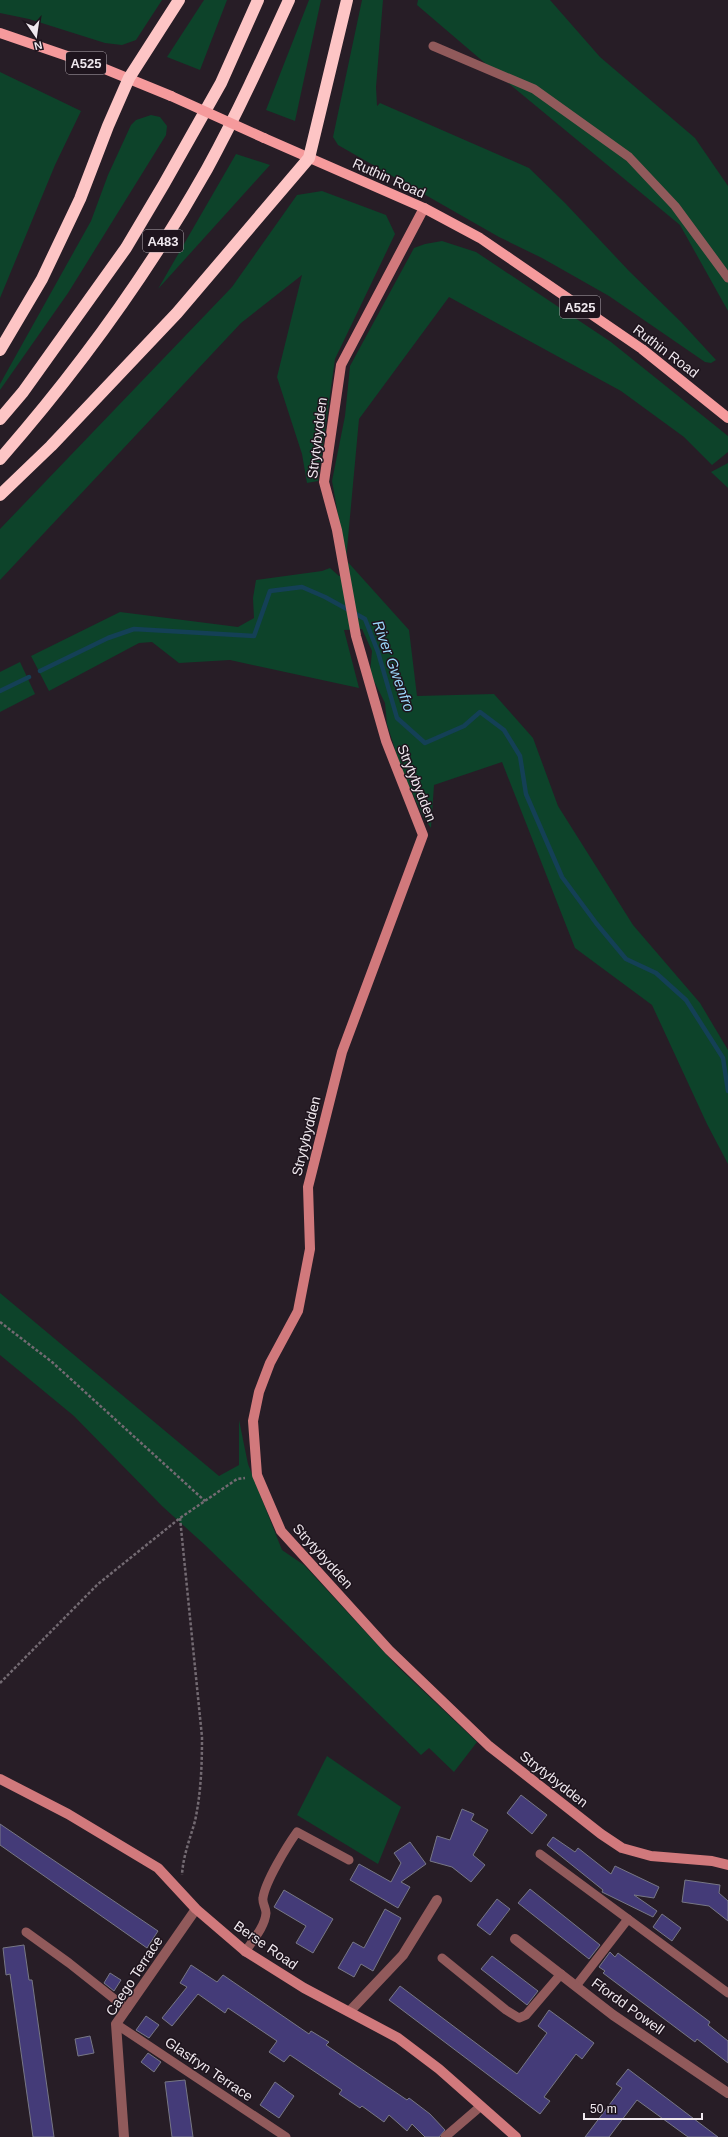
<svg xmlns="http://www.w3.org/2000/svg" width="728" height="2137" font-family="Arial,sans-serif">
<rect width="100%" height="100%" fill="#271d26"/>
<g fill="#0d432a">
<path d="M 0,0 L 162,0 L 136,40 L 122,45 L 105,43 L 29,19 L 0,13 Z"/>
<path d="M 204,0 L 227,0 L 200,70 L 167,57 Z"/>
<path d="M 309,0 L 321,0 L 295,121 L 266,110 Z"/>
<path d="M 362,0 L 383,0 L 376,87 L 377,106 L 380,103 L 529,168 L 565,203 L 629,271 L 681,322 L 716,360 L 711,363 L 705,362 L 609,296 L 542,258 L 499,237 L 338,145 L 333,137 Z"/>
<path d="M 418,0 L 550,0 L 600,57 L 695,138 L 728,186 L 728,311 L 680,225 L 513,87 L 417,5 Z"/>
<path d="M 0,72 L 81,111 L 55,165 L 0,298 Z"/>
<path d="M 151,115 L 160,117 L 167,126 L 166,135 L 68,293 L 0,390 L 0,384 L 91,221 L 108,175 L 131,125 L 136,120 Z"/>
<path d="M 236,154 L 270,165 L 158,289 Z"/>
<path d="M 322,191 L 386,215 L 395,234 L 335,359 L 318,481 L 307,483 L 302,454 L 277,377 L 302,275 L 241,323 L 0,580 L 0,529 L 232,287 L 297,195 Z"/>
<path d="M 442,241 L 476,252 L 611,342 L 728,436 L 728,452 L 712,465 L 684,437 L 621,391 L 449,297 L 359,419 L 346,560 L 409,630 L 417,696 L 494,694 L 533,738 L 558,806 L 633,925 L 700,1003 L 728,1050 L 728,1164 L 707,1124 L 652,1005 L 575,948 L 502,762 L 434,785 L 431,828 L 424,818 L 402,771 L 387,724 L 385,703 L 370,673 L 372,651 L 362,629 L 344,630 L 359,688 L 230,660 L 179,663 L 152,642 L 139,643 L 49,691 L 31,656 L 120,612 L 238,627 L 254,618 L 253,598 L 256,580 L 322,571 L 330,568 L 339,576 L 347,574 L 346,560 L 332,481 L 345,416 L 350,366 L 414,248 L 425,244 Z"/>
<path d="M 728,463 L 728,488 L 711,472 Z"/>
<path d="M 20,662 L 35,694 L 0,712 L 0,672 Z"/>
<path d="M 0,1293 L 219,1476 L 239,1465 L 239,1420 L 248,1464 L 282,1550 L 304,1565 L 397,1666 L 477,1742 L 454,1772 L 429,1748 L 421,1755 L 205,1545 L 162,1506 L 74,1416 L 0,1355 Z"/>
<path d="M 327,1756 L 401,1807 L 378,1864 L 297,1815 Z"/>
</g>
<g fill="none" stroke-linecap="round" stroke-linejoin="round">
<g stroke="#144056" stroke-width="4.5">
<path d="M 40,671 L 108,638 L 134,629 L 254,636 L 270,591 L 302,587 L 325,597 L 365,619 L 378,652 L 397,718 L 425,743 L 464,726 L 480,712 L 504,730 L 520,756 L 526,794 L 562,877 L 596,923 L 626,959 L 656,973 L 686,1000 L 723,1058 L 728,1091"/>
<path d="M 0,691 L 29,677"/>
</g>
</g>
<g fill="#443b78" stroke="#777785">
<path d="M 521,1795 L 547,1815 L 532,1834 L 507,1813 Z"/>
<path d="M 462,1809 L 474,1814 L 471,1820 L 488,1830 L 473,1855 L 485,1865 L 471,1882 L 452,1867 L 430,1861 L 437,1836 L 450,1840 Z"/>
<path d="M 0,1824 L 158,1931 L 147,1948 L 0,1845 Z"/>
<path d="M 553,1837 L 575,1852 L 578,1848 L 611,1874 L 615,1866 L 659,1887 L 654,1898 L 634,1895 L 657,1911 L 653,1917 L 602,1892 L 603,1890 L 547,1845 Z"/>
<path d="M 410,1842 L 426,1864 L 401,1882 L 410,1887 L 398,1908 L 350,1880 L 359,1864 L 391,1882 L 401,1863 L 394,1853 Z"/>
<path d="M 685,1880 L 720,1885 L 719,1893 L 728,1901 L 728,1921 L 709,1906 L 682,1902 Z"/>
<path d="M 530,1889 L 600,1945 L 589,1959 L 518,1903 Z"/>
<path d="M 284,1890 L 333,1919 L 313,1953 L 296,1943 L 306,1926 L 274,1907 Z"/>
<path d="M 497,1899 L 510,1909 L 490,1935 L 477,1925 Z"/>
<path d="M 385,1909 L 401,1918 L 373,1971 L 361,1964 L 354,1977 L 338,1968 L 353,1942 L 364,1948 Z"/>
<path d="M 662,1914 L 681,1928 L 672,1941 L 653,1927 Z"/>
<path d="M 24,1945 L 29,1980 L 32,1980 L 54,2137 L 33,2137 L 10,1974 L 6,1975 L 3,1948 Z"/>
<path d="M 610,1952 L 615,1957 L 618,1953 L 710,2022 L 708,2025 L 728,2041 L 728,2063 L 697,2039 L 695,2042 L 603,1973 L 605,1971 L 599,1967 Z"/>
<path d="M 492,1956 L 538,1991 L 527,2005 L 481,1969 Z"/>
<path d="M 191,1965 L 217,1982 L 223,1975 L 309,2034 L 311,2031 L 329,2042 L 326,2045 L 407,2100 L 409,2098 L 430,2114 L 445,2130 L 439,2137 L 425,2137 L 412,2124 L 407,2131 L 389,2115 L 384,2122 L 362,2106 L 360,2108 L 339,2094 L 342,2090 L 290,2055 L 284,2062 L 269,2052 L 277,2041 L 228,2008 L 225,2013 L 198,1994 L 172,2026 L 162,2018 L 187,1987 L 180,1983 Z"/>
<path d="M 110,1973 L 121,1980 L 114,1991 L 104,1983 Z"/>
<path d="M 400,1986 L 517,2074 L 547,2033 L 538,2026 L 549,2010 L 594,2043 L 582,2059 L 576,2054 L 544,2097 L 550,2101 L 540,2114 L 389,2000 Z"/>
<path d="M 146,2016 L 159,2025 L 149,2038 L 136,2030 Z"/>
<path d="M 90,2036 L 94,2053 L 78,2056 L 75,2039 Z"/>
<path d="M 148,2053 L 161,2062 L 154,2072 L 141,2062 Z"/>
<path d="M 628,2069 L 718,2137 L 688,2137 L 637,2100 L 609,2137 L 585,2137 L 622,2088 L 616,2084 Z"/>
<path d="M 185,2080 L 193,2137 L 172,2137 L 165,2082 Z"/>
<path d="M 275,2082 L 294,2096 L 279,2118 L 260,2105 Z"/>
</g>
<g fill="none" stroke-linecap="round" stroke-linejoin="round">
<g stroke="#736a72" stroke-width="2.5" stroke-dasharray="3 2" stroke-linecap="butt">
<path d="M 0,1322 L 52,1362 L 205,1501"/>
<path d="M 180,1518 L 202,1737 C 202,1765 201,1793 195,1821 C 190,1839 183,1856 182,1875"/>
<path d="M 0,1683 L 98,1584 L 180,1518 L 237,1479 L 245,1478"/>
</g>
<g stroke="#915a5b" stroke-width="9">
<path d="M 433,46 L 534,89 L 629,157 L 675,206 L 728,278"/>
<path d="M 540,1854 L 628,1919"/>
<path d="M 26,1932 L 69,1963 L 127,2009"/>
<path d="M 245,1952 C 252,1941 265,1927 266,1913 C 266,1908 262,1903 263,1898 C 265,1882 287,1846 297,1832 L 349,1860"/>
<path d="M 442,1958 L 506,2010 L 519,2018 L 526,2015 L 561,1974"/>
<path d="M 576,1986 L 628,1919 L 728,1993"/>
<path d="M 116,2024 L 286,2137"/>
<path d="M 445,2137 L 481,2106"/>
</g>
<g stroke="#915a5b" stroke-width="10">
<path d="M 515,1939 L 613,2015 L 728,2093"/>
<path d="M 350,2011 L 403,1955 L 437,1900"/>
<path d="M 124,2137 L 116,2024 L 196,1909"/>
</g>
<g stroke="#d1797c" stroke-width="10">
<path d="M 424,208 L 341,365 L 324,482 L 337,530 L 356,636 L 386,741 L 423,835 L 342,1052 L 308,1187 L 310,1249 L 298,1311 L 270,1363 L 259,1392 L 253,1421 L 257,1475 L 281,1531 L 389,1650 L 489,1746 L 601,1834 L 622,1848 L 651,1856 L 712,1861 L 728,1865"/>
<path d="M 0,1779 L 68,1814 L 158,1868 L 196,1909 L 245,1951 L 304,1988 L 398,2038 L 439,2069 L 516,2137"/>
</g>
<g stroke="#f59a9c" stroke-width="10">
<path d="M 0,33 L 105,69 L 171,96"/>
<path d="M 264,138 L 424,208 L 480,238 L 642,349 L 728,418"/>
</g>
<g stroke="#fdc5c5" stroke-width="12">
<path d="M 0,350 L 42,279 L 80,199 L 108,126 L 129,78 L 179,0"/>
<path d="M 0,419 L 23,392 L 126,248 L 164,184 L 221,83 L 258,0"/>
<path d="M 0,459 C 78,370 149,272 207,169 C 237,114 263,57 289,0"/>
<path d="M 0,495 L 51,446 L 177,313 L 309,158 L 347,0"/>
</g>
<path stroke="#f59a9c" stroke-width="10" d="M 171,96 L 264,138"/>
</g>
<g text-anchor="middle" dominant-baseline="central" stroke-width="3" stroke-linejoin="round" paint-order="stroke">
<g fill="#1e141d" stroke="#b0a8af" stroke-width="1">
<rect x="66" y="52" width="40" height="22" rx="3"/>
<rect x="143" y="230" width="40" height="22" rx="3"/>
<rect x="560" y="296" width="40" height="22" rx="3"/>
</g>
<g font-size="13" font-weight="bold" fill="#efe8ee">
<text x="86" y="63">A525</text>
<text x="163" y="241">A483</text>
<text x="580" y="307">A525</text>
</g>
<g font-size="14" fill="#efe8ee" stroke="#1e141d">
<text transform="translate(389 178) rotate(24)">Ruthin Road</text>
<text transform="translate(666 351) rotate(37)">Ruthin Road</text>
<text transform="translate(317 438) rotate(-83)">Strytybydden</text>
<text transform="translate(417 783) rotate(68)">Strytybydden</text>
<text transform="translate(306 1136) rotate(-76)">Strytybydden</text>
<text transform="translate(323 1556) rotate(48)">Strytybydden</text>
<text transform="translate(554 1779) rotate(38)">Strytybydden</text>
<text transform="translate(266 1945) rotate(35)">Berse Road</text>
<text transform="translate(134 1976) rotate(-57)">Caego Terrace</text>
<text transform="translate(628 2006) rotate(36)">Ffordd Powell</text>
<text transform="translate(209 2069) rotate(34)">Glasfryn Terrace</text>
</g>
<g font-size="15" font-style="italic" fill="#9ad6f9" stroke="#1e141d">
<text transform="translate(394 666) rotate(70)">River Gwenfro</text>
</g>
</g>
<g transform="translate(36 36) rotate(167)" stroke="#1e141d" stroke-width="3" paint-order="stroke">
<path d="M0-3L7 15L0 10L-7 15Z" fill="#efe8ee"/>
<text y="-6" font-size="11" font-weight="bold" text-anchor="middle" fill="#efe8ee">N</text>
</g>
<path d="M584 2113v6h118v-6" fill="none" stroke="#efe8ee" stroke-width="2"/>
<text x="590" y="2113" font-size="12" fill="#efe8ee" stroke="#1e141d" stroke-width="3" paint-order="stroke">50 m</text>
</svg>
